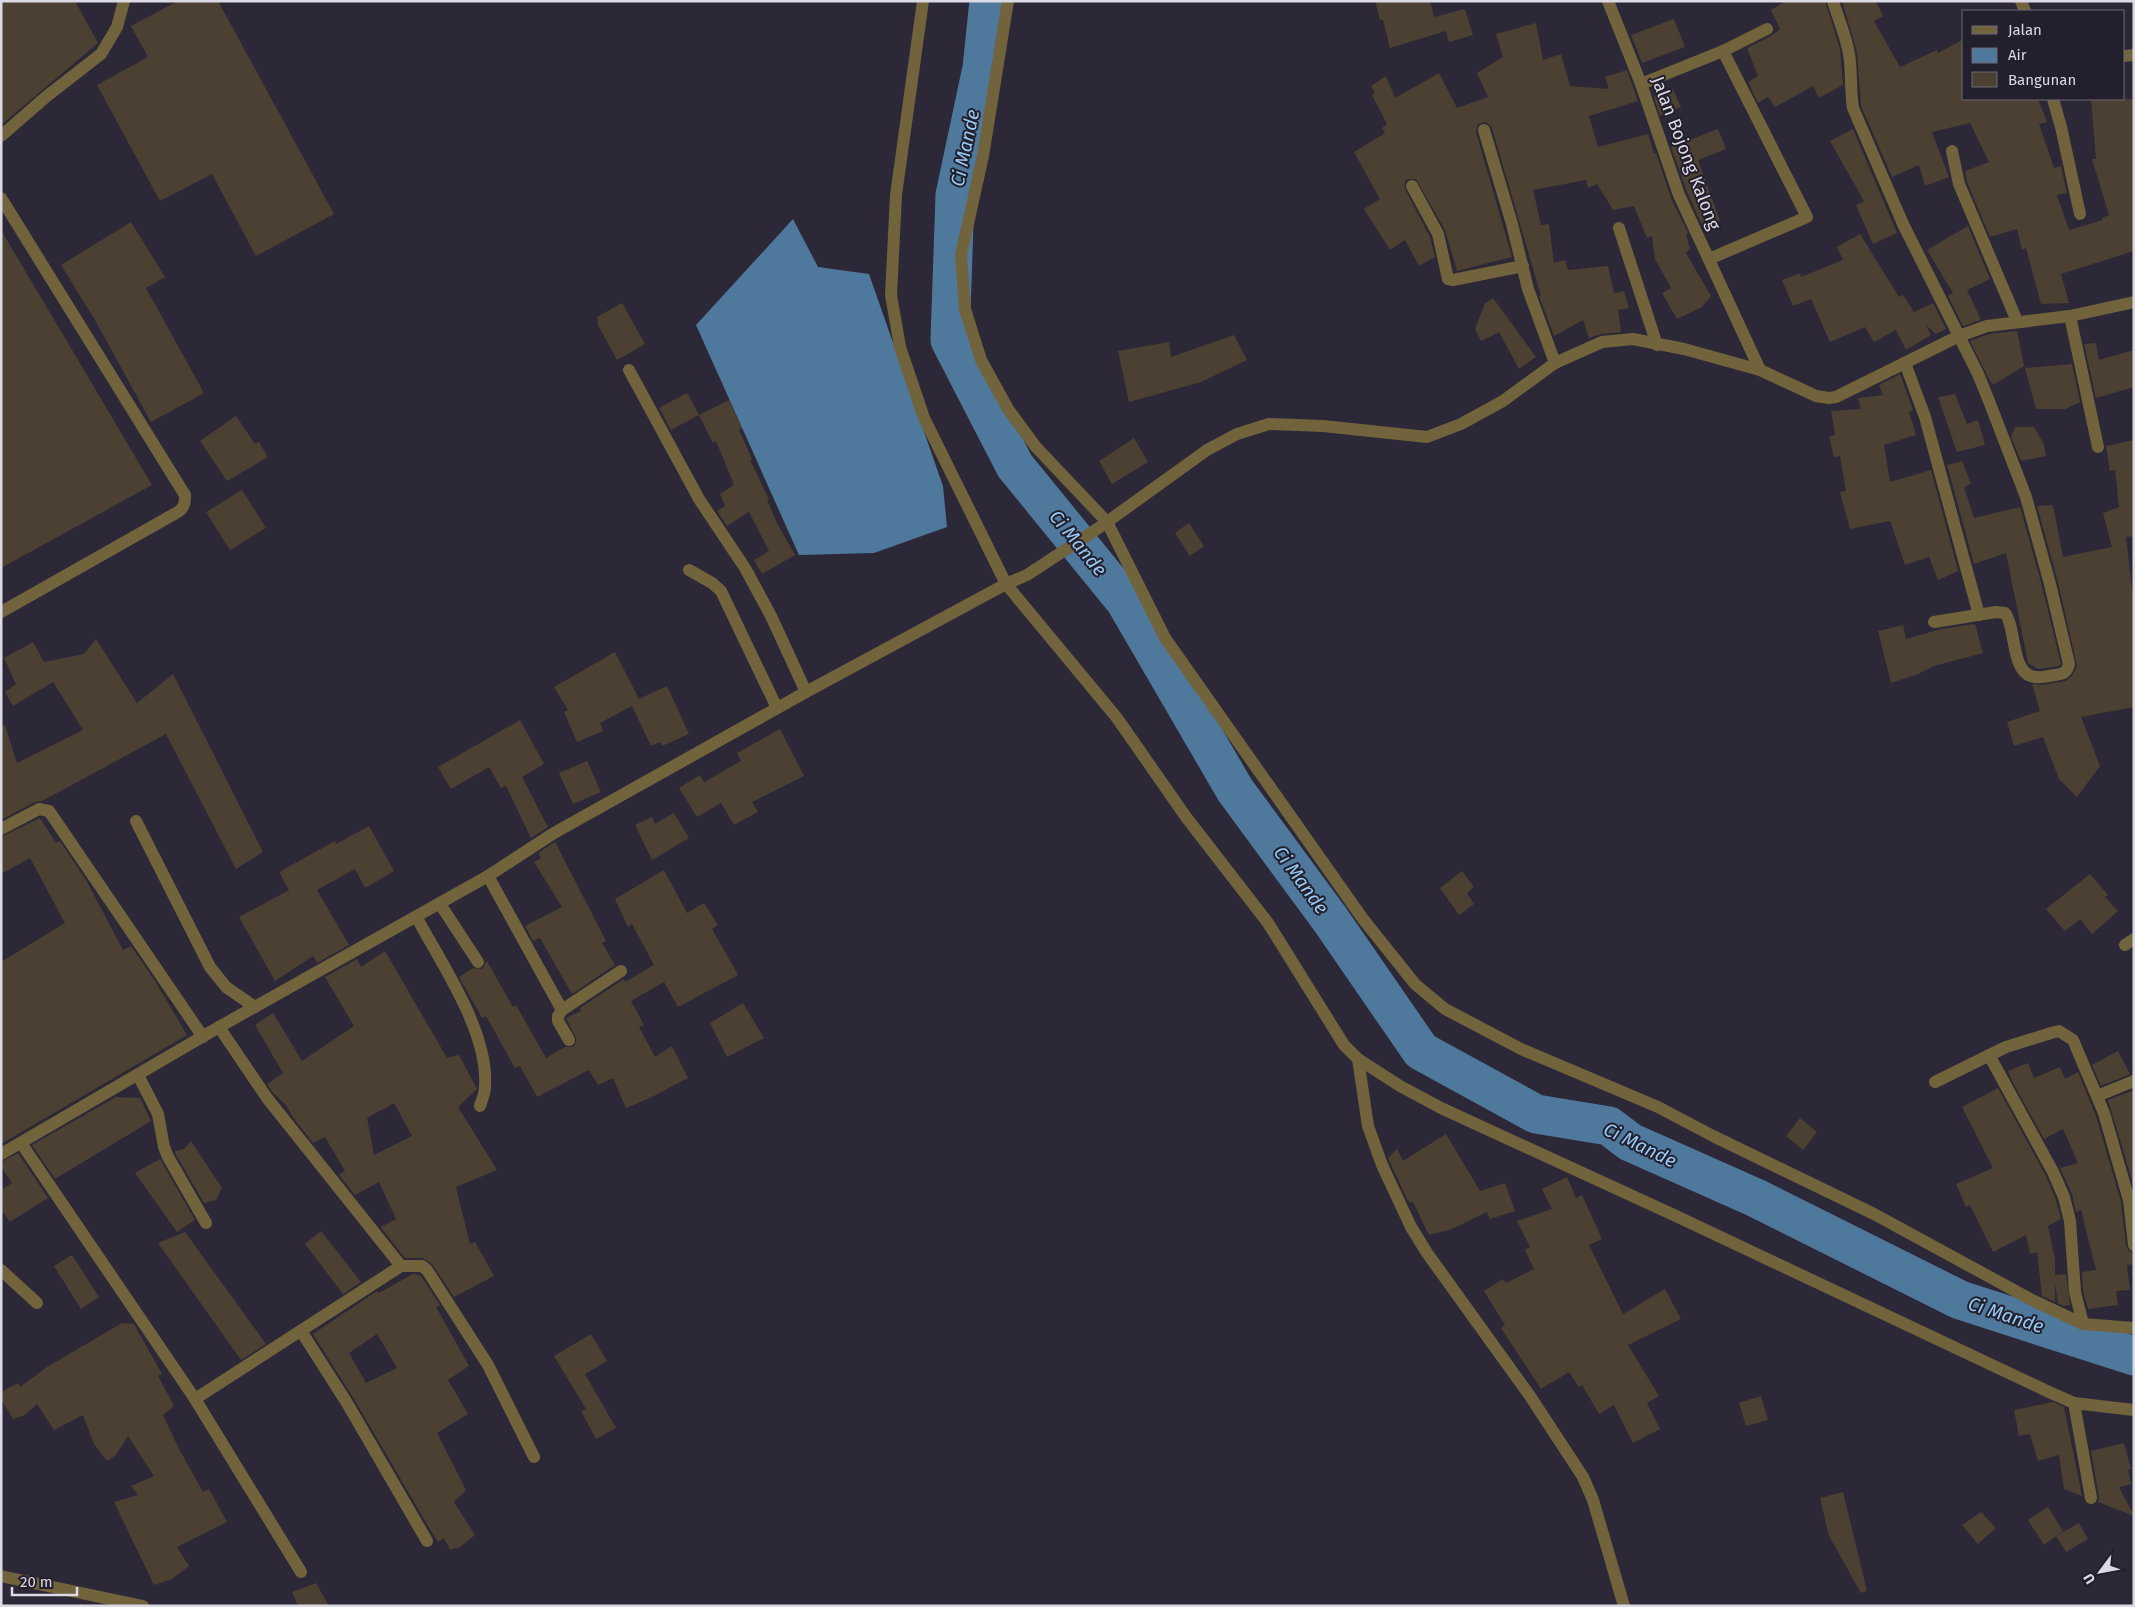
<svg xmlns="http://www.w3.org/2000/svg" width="2135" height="1607" font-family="'Fira Sans',sans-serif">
<rect width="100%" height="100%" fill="#2c2837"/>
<path fill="#4f799c" d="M 793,219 L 818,267 L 869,274 L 943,486 L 947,527 L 874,553 L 799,555 L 696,325 Z"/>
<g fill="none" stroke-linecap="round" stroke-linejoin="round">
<path stroke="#4f799c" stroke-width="39" d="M 989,1 L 982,68 L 955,195 L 950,340 L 1015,466 L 1125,601 L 1235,790 L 1330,919 L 1421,1051 L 1536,1114 L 1609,1126 L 1630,1142 L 1756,1198 L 1960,1300 L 2134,1356"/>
</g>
<g fill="#4b4032" fill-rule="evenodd">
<path d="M 1,1 L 75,1 L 98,43 L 1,125 Z"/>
<path d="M 178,1 L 218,1 L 334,214 L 256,256 L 212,174 L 160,201 L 97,85 L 148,57 L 131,26 Z"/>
<path d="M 1375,1 L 1430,1 L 1434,17 L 1465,9 L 1473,35 L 1449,42 L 1446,31 L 1390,48 L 1383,20 L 1380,20 Z"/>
<path d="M 1786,1 L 1825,1 L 1840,49 L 1843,85 L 1819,98 L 1813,86 L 1775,107 L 1768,97 L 1758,103 L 1748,82 L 1758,76 L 1747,48 L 1771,36 L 1780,29 L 1771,10 Z"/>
<path d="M 1842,1 L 1876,1 L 1883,16 L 1874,21 L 1900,67 L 1937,50 L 1938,53 L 1964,39 L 1964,99 L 2038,99 L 2047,122 L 2039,124 L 2054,168 L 2061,166 L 2067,193 L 2057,195 L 2069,230 L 2103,220 L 2102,218 L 2109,215 L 2092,159 L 2096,159 L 2091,99 L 2134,99 L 2134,251 L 2061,274 L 2069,303 L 2041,304 L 2026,248 L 2022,250 L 2017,229 L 1990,237 L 1967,182 L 1965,171 L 1989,162 L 1970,123 L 1932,132 L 1949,177 L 1925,186 L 1919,165 L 1892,177 L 1861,106 L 1857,52 Z"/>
<path d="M 1674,19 L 1685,47 L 1642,63 L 1631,35 Z"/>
<path d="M 1536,23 L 1543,60 L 1561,54 L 1570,86 L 1609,89 L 1605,77 L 1627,70 L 1638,101 L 1589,116 L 1598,147 L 1648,134 L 1654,154 L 1656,153 L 1671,198 L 1688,233 L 1686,234 L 1690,249 L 1686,253 L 1711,296 L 1702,307 L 1677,319 L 1662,293 L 1671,288 L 1655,259 L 1652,236 L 1647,238 L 1634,206 L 1613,210 L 1597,184 L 1588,188 L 1586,180 L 1533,190 L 1541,225 L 1549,224 L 1554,263 L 1565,260 L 1568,270 L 1608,266 L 1614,293 L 1624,291 L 1629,308 L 1618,310 L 1621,332 L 1601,334 L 1589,338 L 1583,320 L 1554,336 L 1539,296 L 1541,296 L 1492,128 L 1486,122 L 1478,124 L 1476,132 L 1512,257 L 1457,271 L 1445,230 L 1416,179 L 1409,179 L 1405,181 L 1405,189 L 1430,237 L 1435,257 L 1419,266 L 1405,240 L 1390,250 L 1364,209 L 1380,199 L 1354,152 L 1385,133 L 1382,128 L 1387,124 L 1372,95 L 1375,93 L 1371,86 L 1386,76 L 1395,98 L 1439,73 L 1457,108 L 1488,97 L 1477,73 L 1503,57 L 1496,34 Z"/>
<path d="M 1673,89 L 1681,107 L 1660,116 L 1654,97 Z"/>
<path d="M 1718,129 L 1726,149 L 1698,160 L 1720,221 L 1703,227 L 1687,192 L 1671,147 Z"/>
<path d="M 1853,129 L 1897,233 L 1873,244 L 1856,205 L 1864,201 L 1830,141 Z"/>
<path d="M 131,222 L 165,277 L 146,288 L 204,393 L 151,422 L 95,320 L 61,265 Z"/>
<path d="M 1968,226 L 1990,279 L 1967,290 L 1981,320 L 1963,326 L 1948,296 L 1953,293 L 1927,250 Z"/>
<path d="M 1,230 L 152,485 L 1,568 Z"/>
<path d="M 1860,234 L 1899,297 L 1903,295 L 1914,312 L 1933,303 L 1946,329 L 1936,334 L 1926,325 L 1931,335 L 1906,350 L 1896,330 L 1874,342 L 1865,327 L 1830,342 L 1811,299 L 1793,306 L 1782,280 L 1800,273 L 1801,277 L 1843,260 L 1837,247 Z"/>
<path d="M 1493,298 L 1536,357 L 1519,369 L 1499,332 L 1481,341 L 1475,329 L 1486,301 L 1486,303 Z"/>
<path d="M 622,303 L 645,344 L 617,360 L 598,325 L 597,317 Z"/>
<path d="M 2017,331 L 2024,366 L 1993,385 L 1990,381 L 1970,341 L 1989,334 Z"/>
<path d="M 1234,335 L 1247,360 L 1201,382 L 1129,402 L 1118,351 L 1169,342 L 1171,357 Z"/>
<path d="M 2096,343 L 2099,360 L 2134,350 L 2134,387 L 2096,398 L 2084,344 Z"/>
<path d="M 2072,364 L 2080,402 L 2065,409 L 2036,409 L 2025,368 Z"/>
<path d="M 1900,374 L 1913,410 L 1909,412 L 1916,435 L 1884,445 L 1890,482 L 1931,470 L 1958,570 L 1958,571 L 1938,580 L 1929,557 L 1905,565 L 1890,521 L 1850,529 L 1840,492 L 1846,491 L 1840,456 L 1834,457 L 1829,436 L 1835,435 L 1831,411 L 1861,409 L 1858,398 L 1883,395 L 1879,385 Z"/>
<path d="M 687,393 L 699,415 L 671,430 L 659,408 Z"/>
<path d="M 1955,394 L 1967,424 L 1978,420 L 1985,445 L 1957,452 L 1938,397 Z"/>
<path d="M 729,400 L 742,428 L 739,430 L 752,459 L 750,460 L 769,499 L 767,500 L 777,523 L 795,555 L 762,574 L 754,560 L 769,551 L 749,512 L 727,526 L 717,511 L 725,506 L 720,494 L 734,485 L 716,441 L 713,443 L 699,415 Z"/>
<path d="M 236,416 L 255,444 L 259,442 L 268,457 L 227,481 L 200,441 Z"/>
<path d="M 2015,427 L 2034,427 L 2044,444 L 2046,456 L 2021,461 L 2011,437 Z"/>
<path d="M 1134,438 L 1148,462 L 1112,484 L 1099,461 Z"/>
<path d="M 2134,440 L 2134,536 L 2126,537 L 2134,607 L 2134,707 L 2081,717 L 2100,766 L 2077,797 L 2059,779 L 2043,737 L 2014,746 L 2007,722 L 2040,711 L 2032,684 L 2043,685 L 2065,681 L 2072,676 L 2077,666 L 2058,582 L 2037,506 L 2053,505 L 2063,557 L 2112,547 L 2103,513 L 2119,507 L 2115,470 L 2110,471 L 2106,446 Z"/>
<path d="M 1962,461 L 1971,484 L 1964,487 L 1974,518 L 2020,507 L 2042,586 L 2061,664 L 2059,666 L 2038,669 L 2028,663 L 2006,553 L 1974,564 L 1947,465 Z"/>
<path d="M 242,490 L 266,528 L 230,550 L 206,512 Z"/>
<path d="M 1189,523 L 1204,546 L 1190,556 L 1175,533 Z"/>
<path d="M 1975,624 L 1983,653 L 1934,666 L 1916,675 L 1891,683 L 1878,631 L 1903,625 L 1906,639 L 1941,629 Z"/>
<path d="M 96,639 L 137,703 L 173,674 L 263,852 L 236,869 L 166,734 L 42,801 L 35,802 L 1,820 L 1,726 L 5,725 L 17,763 L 83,730 L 53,682 L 13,706 L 5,692 L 16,684 L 4,658 L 33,642 L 44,662 L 84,654 Z"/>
<path d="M 615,652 L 639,699 L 667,686 L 689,734 L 662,746 L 660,742 L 651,746 L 632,706 L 600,723 L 603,731 L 577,742 L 564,712 L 568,710 L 554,687 Z"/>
<path d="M 520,720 L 544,764 L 522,777 L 548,827 L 531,838 L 506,786 L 501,788 L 489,767 L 451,789 L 438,767 Z"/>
<path d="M 780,729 L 804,776 L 752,802 L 758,812 L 734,825 L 721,803 L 697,817 L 679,788 L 700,775 L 704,782 L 741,761 L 737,753 Z"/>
<path d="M 587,761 L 601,792 L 573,804 L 559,773 Z"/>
<path d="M 674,813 L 689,838 L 652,860 L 635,825 L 652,817 L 655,824 Z"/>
<path d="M 40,818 L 56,843 L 60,841 L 86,880 L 123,950 L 131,946 L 155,981 L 187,1035 L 1,1144 L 1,962 L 65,923 L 30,858 L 1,874 L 1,837 Z"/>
<path d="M 369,826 L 394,871 L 365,888 L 355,869 L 317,890 L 349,945 L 317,963 L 313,956 L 275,981 L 239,917 L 289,890 L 279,872 L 335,841 L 336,844 Z"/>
<path d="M 555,842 L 606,941 L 602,943 L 615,965 L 572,994 L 540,938 L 533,941 L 525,926 L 562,907 L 534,862 L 541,858 L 538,853 Z"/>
<path d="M 664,870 L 687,913 L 704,903 L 718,925 L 712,929 L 737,973 L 738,975 L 678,1007 L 664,982 L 631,1001 L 644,1025 L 639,1027 L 655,1057 L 672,1046 L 688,1078 L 652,1097 L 626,1108 L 613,1078 L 598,1085 L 589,1070 L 537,1097 L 520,1066 L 515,1068 L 486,1016 L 482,1018 L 459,977 L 473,968 L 482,969 L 487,961 L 513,1007 L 516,1005 L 546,1058 L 565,1047 L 573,1047 L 577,1040 L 566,1018 L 581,1011 L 580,1008 L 624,979 L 625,982 L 654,965 L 632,924 L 628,927 L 615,899 Z"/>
<path d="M 1462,871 L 1474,887 L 1467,893 L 1474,904 L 1459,915 L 1440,888 Z"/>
<path d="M 2090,874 L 2108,895 L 2105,897 L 2118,911 L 2092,934 L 2080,919 L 2065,931 L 2046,909 Z"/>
<path d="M 385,951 L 447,1058 L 459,1055 L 477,1089 L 458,1107 L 497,1170 L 456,1187 L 470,1244 L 475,1242 L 494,1276 L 454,1297 L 432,1264 L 423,1258 L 405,1258 L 382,1229 L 381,1227 L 396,1219 L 379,1182 L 355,1195 L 339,1175 L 345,1171 L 325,1137 L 313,1143 L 292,1116 L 287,1106 L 273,1093 L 267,1084 L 283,1073 L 255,1025 L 273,1013 L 302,1061 L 354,1026 L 325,977 L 357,959 L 361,967 ZM 394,1103 L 412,1136 L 374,1155 L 367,1118 Z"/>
<path d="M 743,1003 L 764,1038 L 727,1057 L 710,1023 Z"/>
<path d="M 2118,1051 L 2130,1074 L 2101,1086 L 2092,1065 Z"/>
<path d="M 2028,1063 L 2034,1078 L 2060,1067 L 2065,1079 L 2078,1072 L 2096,1116 L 2121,1202 L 2126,1246 L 2128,1250 L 2134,1253 L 2134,1264 L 2127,1265 L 2130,1290 L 2116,1291 L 2118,1305 L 2088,1309 L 2083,1291 L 2082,1272 L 2096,1270 L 2081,1210 L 2076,1212 L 2072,1194 L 2060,1168 L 2078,1163 L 2063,1129 L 2044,1139 L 2012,1081 L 2008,1071 Z"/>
<path d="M 1998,1088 L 2046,1176 L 2056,1200 L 2061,1219 L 2048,1226 L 2055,1259 L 2055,1275 L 2066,1274 L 2070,1305 L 2064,1306 L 2058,1303 L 2055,1284 L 2055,1302 L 2042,1296 L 2037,1252 L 2030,1254 L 2026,1235 L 1993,1252 L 1970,1205 L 1966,1207 L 1956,1184 L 1993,1168 L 1962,1107 Z"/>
<path d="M 2134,1090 L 2134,1187 L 2108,1100 Z"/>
<path d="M 116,1097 L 140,1098 L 151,1121 L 55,1179 L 32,1145 Z"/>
<path d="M 1800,1118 L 1817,1132 L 1803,1150 L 1786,1136 Z"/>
<path d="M 1446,1134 L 1480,1191 L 1505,1183 L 1515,1211 L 1490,1219 L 1487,1212 L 1452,1229 L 1429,1235 L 1413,1202 L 1410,1203 L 1406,1197 L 1388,1158 L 1397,1149 L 1403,1161 Z"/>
<path d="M 191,1141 L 222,1188 L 216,1200 L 204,1203 L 175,1153 L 175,1151 L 184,1149 Z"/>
<path d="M 18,1153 L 48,1198 L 10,1222 L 1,1209 L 1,1190 L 12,1183 L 1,1167 L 1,1162 Z"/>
<path d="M 160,1159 L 195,1220 L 177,1232 L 135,1173 Z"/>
<path d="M 1567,1177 L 1576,1198 L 1582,1195 L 1602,1239 L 1589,1245 L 1623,1314 L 1665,1289 L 1681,1319 L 1628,1345 L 1659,1396 L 1647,1403 L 1660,1429 L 1633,1443 L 1614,1405 L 1599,1414 L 1582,1385 L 1579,1387 L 1569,1372 L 1541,1389 L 1501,1328 L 1505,1325 L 1484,1291 L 1503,1279 L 1506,1283 L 1534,1269 L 1525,1250 L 1530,1247 L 1517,1221 L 1552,1209 L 1542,1189 Z"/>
<path d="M 321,1231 L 361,1282 L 343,1294 L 305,1244 Z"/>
<path d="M 185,1232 L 266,1344 L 241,1360 L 158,1243 Z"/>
<path d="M 72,1255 L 99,1297 L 81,1309 L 54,1266 Z"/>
<path d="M 413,1274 L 421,1276 L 440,1305 L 436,1307 L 469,1366 L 448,1380 L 468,1414 L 437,1433 L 466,1490 L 454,1502 L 475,1535 L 460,1547 L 450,1550 L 444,1538 L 438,1542 L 428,1526 L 354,1399 L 313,1334 L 377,1291 L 379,1293 ZM 377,1334 L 397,1368 L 366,1383 L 349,1353 Z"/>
<path d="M 122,1323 L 134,1324 L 162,1374 L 158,1376 L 174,1406 L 163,1415 L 179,1449 L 203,1492 L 209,1489 L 227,1522 L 177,1547 L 189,1566 L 172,1579 L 154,1585 L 114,1502 L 138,1495 L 131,1486 L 154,1476 L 128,1436 L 116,1455 L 107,1461 L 94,1444 L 83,1415 L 54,1430 L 37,1404 L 25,1415 L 13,1419 L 1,1399 L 1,1392 L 18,1383 L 20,1387 L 47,1367 Z"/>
<path d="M 591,1334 L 607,1361 L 585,1374 L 616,1428 L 596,1439 L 581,1411 L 586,1409 L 554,1356 Z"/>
<path d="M 1761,1396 L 1768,1420 L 1746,1426 L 1739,1403 Z"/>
<path d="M 2053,1402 L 2064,1407 L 2082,1496 L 2064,1489 L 2059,1455 L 2038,1461 L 2030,1434 L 2019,1436 L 2014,1410 Z"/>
<path d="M 2124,1443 L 2131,1469 L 2128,1469 L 2131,1484 L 2119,1487 L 2134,1516 L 2098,1502 L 2099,1497 L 2091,1451 Z"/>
<path d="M 1843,1492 L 1867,1591 L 1861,1593 L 1829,1536 L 1820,1498 Z"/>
<path d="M 2048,1507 L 2063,1531 L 2044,1545 L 2028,1520 Z"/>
<path d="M 1981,1512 L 1996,1528 L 1978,1544 L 1962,1525 Z"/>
<path d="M 2079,1523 L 2088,1539 L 2066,1552 L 2056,1536 Z"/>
<path d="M 316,1583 L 329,1606 L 298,1606 L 292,1592 Z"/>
</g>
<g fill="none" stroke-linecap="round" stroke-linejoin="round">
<g stroke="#71633c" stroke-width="12">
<path d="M 923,1 L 896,195 L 891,295 L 900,347 L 924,418 L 1006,584 L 1117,718 L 1186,817 L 1268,923 L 1344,1045 L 1358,1059 L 1400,1086 L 1441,1108 L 1676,1216 L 2049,1392 L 2074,1403 L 2134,1410"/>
<path d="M 1008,1 L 983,156 L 961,255 L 965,309 L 981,360 L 1008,409 L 1036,447 L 1107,522 L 1165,638 L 1363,919 L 1415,984 L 1445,1009 L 1521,1049 L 1658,1107 L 1713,1136 L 1874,1214 L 2032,1300 L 2083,1324 L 2134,1328"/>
<path d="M 1608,1 L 1641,84 L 1679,195 L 1760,370"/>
<path d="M 1833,1 C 1838,18 1846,36 1849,54 C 1852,72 1850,90 1853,108 L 1903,224 L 1978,374 L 1989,401 L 2026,497 L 2050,584 L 2069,664 C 2067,673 2063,674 2055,675 C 2049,676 2041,678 2035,677 C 2010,674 2017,629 2005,613 L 1996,612 L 1934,622"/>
<path d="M 2021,1 L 2025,11"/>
<path d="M 2124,56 L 2134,55"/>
<path d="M 1641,84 L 1723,51 L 1767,29"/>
<path d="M 2053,99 L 2061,127 L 2080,214"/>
<path d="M 1484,130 L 1512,224 L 1528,289 L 1555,363"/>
<path d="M 1,136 L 47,96 L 101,54 L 117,27 L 124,1"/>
<path d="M 1952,151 L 1959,184 L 2017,321"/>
<path d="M 1412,186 L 1438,234 L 1448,279 L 1453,280 L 1523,266"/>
<path d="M 1,198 L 167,466 L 185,495 C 185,504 184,509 176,513 L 1,612"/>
<path d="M 1619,228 L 1657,345"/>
<path d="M 1709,259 L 1807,217 L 1723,51"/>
<path d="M 2070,316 L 2098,447"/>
<path d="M 1905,363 L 1925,417 L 1979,615"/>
<path d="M 629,370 L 699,499 L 745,568 L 771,616 L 806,692"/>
<path d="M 689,570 L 712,583 L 721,591 L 777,708"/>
<path d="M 136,821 L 210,967 L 226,987 L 255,1007"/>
<path d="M 1,829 L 39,809 L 49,811 L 203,1037"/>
<path d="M 488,876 L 562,1010 L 558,1016 L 558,1021 L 569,1040"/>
<path d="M 440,904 L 478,962"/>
<path d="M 417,918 C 442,965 489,1032 485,1087 C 485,1093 482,1100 480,1106"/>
<path d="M 2125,945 L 2134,939"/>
<path d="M 562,1010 L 621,971"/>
<path d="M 219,1027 L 267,1098 L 401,1266"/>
<path d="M 1989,1055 L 2053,1172 L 2064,1197 L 2070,1221 L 2075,1292 L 2083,1324"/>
<path d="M 1358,1059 L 1368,1126 L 1382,1165 L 1411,1227 L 1427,1253 L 1530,1396 L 1583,1477 L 1593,1500 L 1624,1606"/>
<path d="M 138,1075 L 158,1114 L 164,1147 L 168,1157 L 206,1223"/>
<path d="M 1935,1082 L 2006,1047 L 2051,1033 L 2059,1031 L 2073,1040 L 2104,1113 L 2129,1200 L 2134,1245"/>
<path d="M 2097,1096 L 2134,1081"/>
<path d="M 21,1143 L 195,1399 L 301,1572"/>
<path d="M 1,1154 L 219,1027 L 488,876 L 554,833 L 806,692 L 1006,584 L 1027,575 L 1100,527 L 1207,450 L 1237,434 L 1269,424 L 1323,426 L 1427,437 L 1461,424 L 1503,401 L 1555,363 L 1602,342 L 1633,339 L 1684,349 L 1760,370 L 1816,396 L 1829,398 L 1836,397 L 1959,336 L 1987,326 L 2070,316 L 2134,302"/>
<path d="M 1,1270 L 37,1303"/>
<path d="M 301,1331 L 347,1403 L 427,1541"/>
<path d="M 195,1399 L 401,1266 L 422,1266 L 427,1270 L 488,1365 L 534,1457"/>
<path d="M 2074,1403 L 2091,1498"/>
<path d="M 1,1576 L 143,1606"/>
</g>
</g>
<g text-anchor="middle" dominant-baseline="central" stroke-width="4" stroke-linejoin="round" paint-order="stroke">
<g font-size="18" fill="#dcdae4" stroke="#231f2d">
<text transform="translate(1686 153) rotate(69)">Jalan Bojong Kalong</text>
</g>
<g font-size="19" font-style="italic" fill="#97caf5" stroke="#231f2d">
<text transform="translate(965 148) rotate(-78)">Ci Mande</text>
<text transform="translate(1078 543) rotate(51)">Ci Mande</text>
<text transform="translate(1301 880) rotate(54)">Ci Mande</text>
<text transform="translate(1640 1145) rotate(26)">Ci Mande</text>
<text transform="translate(2006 1315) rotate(18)">Ci Mande</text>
</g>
</g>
<rect width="2135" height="1607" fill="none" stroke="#dcdae4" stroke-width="5"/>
<rect x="1962" y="10" width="162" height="90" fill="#231f2d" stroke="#6d6a76"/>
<rect x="1972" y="26" width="25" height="8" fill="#71633c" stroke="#6d6a76"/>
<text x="2008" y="35" font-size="15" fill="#dcdae4">Jalan</text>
<rect x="1972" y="48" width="25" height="15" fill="#4f799c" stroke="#6d6a76"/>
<text x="2008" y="60" font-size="15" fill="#dcdae4">Air</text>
<rect x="1972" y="72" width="25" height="15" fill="#4b4032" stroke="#6d6a76"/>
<text x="2008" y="85" font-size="15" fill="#dcdae4">Bangunan</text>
<g transform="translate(2100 1572) rotate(238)" stroke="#231f2d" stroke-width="4" paint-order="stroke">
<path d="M0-4L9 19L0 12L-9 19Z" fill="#dcdae4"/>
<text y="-8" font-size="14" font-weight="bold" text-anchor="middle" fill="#dcdae4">U</text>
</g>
<path d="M12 1587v8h65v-8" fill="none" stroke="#dcdae4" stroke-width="2.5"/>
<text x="20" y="1587" font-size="15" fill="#dcdae4" stroke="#231f2d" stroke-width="4" paint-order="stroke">20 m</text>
</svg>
